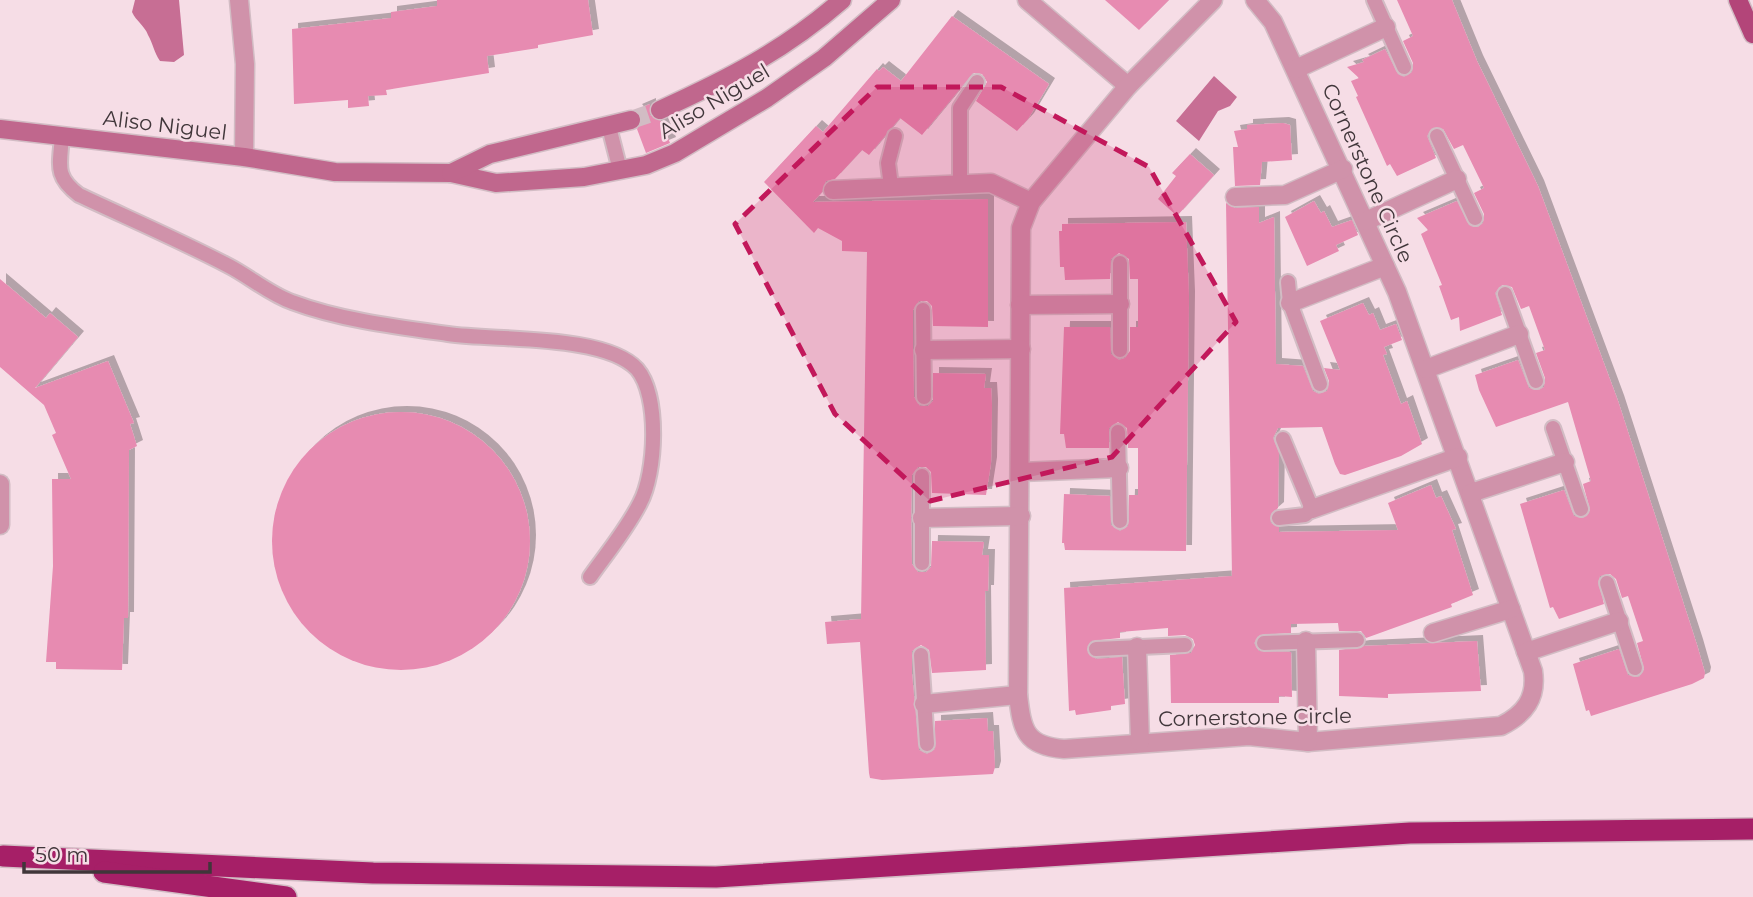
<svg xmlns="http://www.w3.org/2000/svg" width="1753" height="897" font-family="Montserrat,sans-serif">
<defs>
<filter id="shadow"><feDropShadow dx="6" dy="-6" stdDeviation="0" flood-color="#0004"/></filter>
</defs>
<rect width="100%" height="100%" fill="#f6dde6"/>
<g fill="#c76e94">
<path d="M 135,0 L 179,0 L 184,55 L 174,62 L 160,61 C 154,52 153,44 148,35 C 145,26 136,21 132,12 Z"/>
<path d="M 1214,76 L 1237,97 L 1230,106 L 1218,111 L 1199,141 L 1176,121 Z"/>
</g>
<g fill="#e78bb1" filter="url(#shadow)">
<path d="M 437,0 L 588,0 L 593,35 L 538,45 L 538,48 L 487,56 L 489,73 L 386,90 L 387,95 L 368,96 L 369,106 L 348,108 L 348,100 L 294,104 L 292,29 L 391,18 L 391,12 L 437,6 Z"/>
<path d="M 1105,0 L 1169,0 L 1139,30 Z"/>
<path d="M 1397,0 L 1452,0 L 1477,61 L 1538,186 L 1618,401 L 1697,645 L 1705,673 L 1704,678 L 1692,684 L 1591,716 L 1589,710 L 1586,711 L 1573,664 L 1619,649 L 1628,675 L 1639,677 L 1644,669 L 1637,643 L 1643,641 L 1628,596 L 1622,598 L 1616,579 L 1610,574 L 1600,576 L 1598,582 L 1604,604 L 1559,619 L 1553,607 L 1550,608 L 1520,504 L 1564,490 L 1574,516 L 1583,518 L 1590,510 L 1583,484 L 1591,481 L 1568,402 L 1496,427 L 1479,390 L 1475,375 L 1518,360 L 1529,388 L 1539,390 L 1544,387 L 1545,378 L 1536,353 L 1545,350 L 1529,306 L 1521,309 L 1512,287 L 1502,285 L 1495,293 L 1502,315 L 1460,331 L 1459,317 L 1451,320 L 1439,286 L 1442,285 L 1421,234 L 1428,230 L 1417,218 L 1457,201 L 1469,225 L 1478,227 L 1483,223 L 1484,214 L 1474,193 L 1484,188 L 1463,145 L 1454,149 L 1443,129 L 1432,128 L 1427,136 L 1436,158 L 1397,176 L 1390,164 L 1387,166 L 1356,97 L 1358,96 L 1351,81 L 1359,78 L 1347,67 L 1364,62 L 1362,60 L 1385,49 L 1398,74 L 1404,77 L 1412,72 L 1413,63 L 1403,41 L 1413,36 Z"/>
<path d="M 952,16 L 1049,84 L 1028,119 L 1017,131 L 976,101 L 987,82 L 982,74 L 973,73 L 922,135 L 900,118 L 869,155 L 862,150 L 835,179 L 826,181 L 822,192 L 813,202 L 988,199 L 988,327 L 933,326 L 932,306 L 927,301 L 919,301 L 913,310 L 913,349 L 914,397 L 920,406 L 928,406 L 933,401 L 933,373 L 986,374 L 984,388 L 991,388 L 992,405 L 991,463 L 986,495 L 932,493 L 931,472 L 926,467 L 918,467 L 912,475 L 911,518 L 912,564 L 918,572 L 926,572 L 931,567 L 932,541 L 984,542 L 982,555 L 989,555 L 988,591 L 985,591 L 986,670 L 932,673 L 929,650 L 921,645 L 912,651 L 912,674 L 919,750 L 927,754 L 935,749 L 935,721 L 987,718 L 988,731 L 993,731 L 995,767 L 993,774 L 882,780 L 870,778 L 869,773 L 860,642 L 827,644 L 825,622 L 861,619 L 867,252 L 842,251 L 842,241 L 818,228 L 814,233 L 764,182 L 816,126 L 823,132 L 877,69 L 879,71 L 883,67 L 901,81 Z"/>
<path d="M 650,104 L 650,115 L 661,121 L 670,143 L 646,153 L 637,129 L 642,117 L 636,110 Z"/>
<path d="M 1283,123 L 1290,125 L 1292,160 L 1262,162 L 1260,185 L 1235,186 L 1233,147 L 1238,147 L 1234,131 L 1247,129 L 1247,125 Z"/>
<path d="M 1190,154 L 1214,175 L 1177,216 L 1158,199 L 1176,176 L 1172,173 Z"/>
<path d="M 1314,201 L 1321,213 L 1324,211 L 1332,227 L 1352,220 L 1358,235 L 1336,245 L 1339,251 L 1307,266 L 1285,217 Z"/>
<path d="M 1226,203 L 1235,208 L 1259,207 L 1259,223 L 1274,217 L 1276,364 L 1303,366 L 1313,391 L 1319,394 L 1327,391 L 1329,381 L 1324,368 L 1340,370 L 1320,321 L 1363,303 L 1369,315 L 1373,313 L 1380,330 L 1396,324 L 1402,340 L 1384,347 L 1387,354 L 1383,355 L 1401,404 L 1407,401 L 1422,444 L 1401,456 L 1345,475 L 1340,474 L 1335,464 L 1322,427 L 1278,428 L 1273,438 L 1279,453 L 1278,508 L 1271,514 L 1271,523 L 1279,527 L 1279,532 L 1398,530 L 1388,503 L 1431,485 L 1436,498 L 1441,496 L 1456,529 L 1452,530 L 1473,595 L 1451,604 L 1452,607 L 1366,638 L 1361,631 L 1339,631 L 1338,623 L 1291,624 L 1291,633 L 1260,635 L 1254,643 L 1259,651 L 1291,652 L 1292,697 L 1279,696 L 1279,703 L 1171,703 L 1170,655 L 1191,653 L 1195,645 L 1193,639 L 1185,635 L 1168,636 L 1168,628 L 1120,632 L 1120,638 L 1091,641 L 1087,650 L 1096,659 L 1122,657 L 1125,704 L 1111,706 L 1111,710 L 1076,715 L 1075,710 L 1069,711 L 1064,588 L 1232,576 Z"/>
<path d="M 1186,222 L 1189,297 L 1186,551 L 1065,550 L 1064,543 L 1062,543 L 1064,494 L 1110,496 L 1111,525 L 1120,531 L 1128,526 L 1129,495 L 1138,495 L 1138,448 L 1128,448 L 1127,428 L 1118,422 L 1109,428 L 1109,448 L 1066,448 L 1064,434 L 1060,434 L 1064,327 L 1110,327 L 1111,354 L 1119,360 L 1125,358 L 1130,351 L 1130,327 L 1138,327 L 1138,279 L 1130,279 L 1129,259 L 1119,253 L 1111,259 L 1110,279 L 1065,280 L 1064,267 L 1060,267 L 1059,231 L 1062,231 L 1062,224 Z"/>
<path d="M 0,279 L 46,318 L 50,313 L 78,337 L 35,388 L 108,361 L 134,423 L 130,424 L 137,446 L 129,450 L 128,618 L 124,618 L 122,670 L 56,669 L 56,662 L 46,662 L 53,566 L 52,479 L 71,479 L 52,435 L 56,433 L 44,405 L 0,367 Z"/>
<circle cx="401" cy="541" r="129"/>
<path d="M 1477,641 L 1481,691 L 1388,694 L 1388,698 L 1339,696 L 1339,650 L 1364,646 Z"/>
</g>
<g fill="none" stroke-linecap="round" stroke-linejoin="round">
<path stroke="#d2bcc4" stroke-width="18" stroke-dasharray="18 9" stroke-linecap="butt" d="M 631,120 L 660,110"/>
<defs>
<g id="lane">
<path d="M 1374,0 L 1404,67"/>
<path d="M 609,127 L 620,170"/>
<path d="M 62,136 C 60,165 54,176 79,195 C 128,218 179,240 227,265 C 249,276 269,294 292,302 C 340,320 397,327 448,334 C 496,341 605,334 637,369 C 660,396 656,473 640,503 C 627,529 607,553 590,577"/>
<path d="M 1437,136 L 1475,218"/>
<path d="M 960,183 L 960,108 L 977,82"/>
<path d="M 891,186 L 888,163 L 895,136"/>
<path d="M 1120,263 L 1120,350"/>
<path d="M 1288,282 L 1290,303 L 1320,384"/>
<path d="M 1505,294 L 1536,381"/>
<path d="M 923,310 L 924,397"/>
<path d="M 1553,428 L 1581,509"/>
<path d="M 1118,432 L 1120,521"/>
<path d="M 922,476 L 922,563"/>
<path d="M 1279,518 L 1305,515 L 1312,509 L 1283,439"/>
<path d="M 1607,583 L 1635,668"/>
<path d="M 1264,643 L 1357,640"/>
<path d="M 1096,649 L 1185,645"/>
<path d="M 921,655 L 927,744"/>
</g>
<g id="street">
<path d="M 239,0 L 245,64 L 244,157"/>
<path d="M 1027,0 L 1128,86"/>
<path d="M 1213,0 L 1128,86 L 1031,202 L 1021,228 L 1018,695 C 1022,730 1025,746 1064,749 L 1249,736 L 1308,742 L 1501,726 C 1525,714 1537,698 1533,671 L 1397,292 L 1273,22 L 1255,0"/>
<path d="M 1296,69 L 1386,27"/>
<path d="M 833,190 L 991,183 L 1031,202"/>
<path d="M 1235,197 L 1285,195 L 1343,169"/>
<path d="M 1366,221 L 1457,179"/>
<path d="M 1290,303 L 1385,266"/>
<path d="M 1020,305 L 1120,304"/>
<path d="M 924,350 L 1021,349"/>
<path d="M 1426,369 L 1519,334"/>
<path d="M 1021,472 L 1119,468"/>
<path d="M 0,484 L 0,525"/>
<path d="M 1471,493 L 1565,462"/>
<path d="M 1312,509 L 1458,457"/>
<path d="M 922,518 L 1021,516"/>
<path d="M 1433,633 L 1511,609"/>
<path d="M 1306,641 L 1308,742"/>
<path d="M 1137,647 L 1140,742"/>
<path d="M 1526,652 L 1619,621"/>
<path d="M 924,704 L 1018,695"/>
</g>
<g id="secondary">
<path d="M 660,110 C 728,79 785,50 842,0"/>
<path d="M 0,129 L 244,157 L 335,172 L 451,173 L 496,183 L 584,177 L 646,165 L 675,153 L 767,98 L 824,58 L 891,0"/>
<path d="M 451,173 L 490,154 L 631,120"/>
</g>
<path id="primary" d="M 1738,0 L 1753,34"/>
<g id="highway">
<path d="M 3,856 L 373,873 L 716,877 L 1410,833 L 1753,829"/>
<path d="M 104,872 L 286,897"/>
</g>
</defs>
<use href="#lane" stroke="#d2bcc4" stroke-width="18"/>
<use href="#street" stroke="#d2bcc4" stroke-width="21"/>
<use href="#secondary" stroke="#d2bcc4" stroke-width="21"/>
<use href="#primary" stroke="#d2bcc4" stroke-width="21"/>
<use href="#highway" stroke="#d2bcc4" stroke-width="24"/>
<use href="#lane" stroke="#d092aa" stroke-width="14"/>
<use href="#street" stroke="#d092aa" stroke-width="18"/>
<use href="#secondary" stroke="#c0678d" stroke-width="18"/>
<use href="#primary" stroke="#b34579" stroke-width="18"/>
<use href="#highway" stroke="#a61f67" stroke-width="21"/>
</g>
<path fill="#c2185b" fill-opacity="0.2" stroke="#c2185b" stroke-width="5" stroke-dasharray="14 9" stroke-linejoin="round" d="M 877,87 L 1001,87 L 1149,167 L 1236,322 L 1112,457 L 930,501 L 835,414 L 735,224 Z"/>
<g text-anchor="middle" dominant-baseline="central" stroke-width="5" stroke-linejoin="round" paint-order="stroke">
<g font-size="21" fill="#40363a" stroke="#f6dde6">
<text transform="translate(714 101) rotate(-31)">Aliso Niguel</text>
<text transform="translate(165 125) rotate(7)">Aliso Niguel</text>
<text transform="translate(1368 173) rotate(66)">Cornerstone Circle</text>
<text transform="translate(1255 717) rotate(-1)">Cornerstone Circle</text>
</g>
</g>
<path d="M24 862v10h186v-10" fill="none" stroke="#40363a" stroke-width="3.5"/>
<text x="35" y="862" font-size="21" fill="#40363a" stroke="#f6dde6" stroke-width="5" paint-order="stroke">50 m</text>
</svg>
